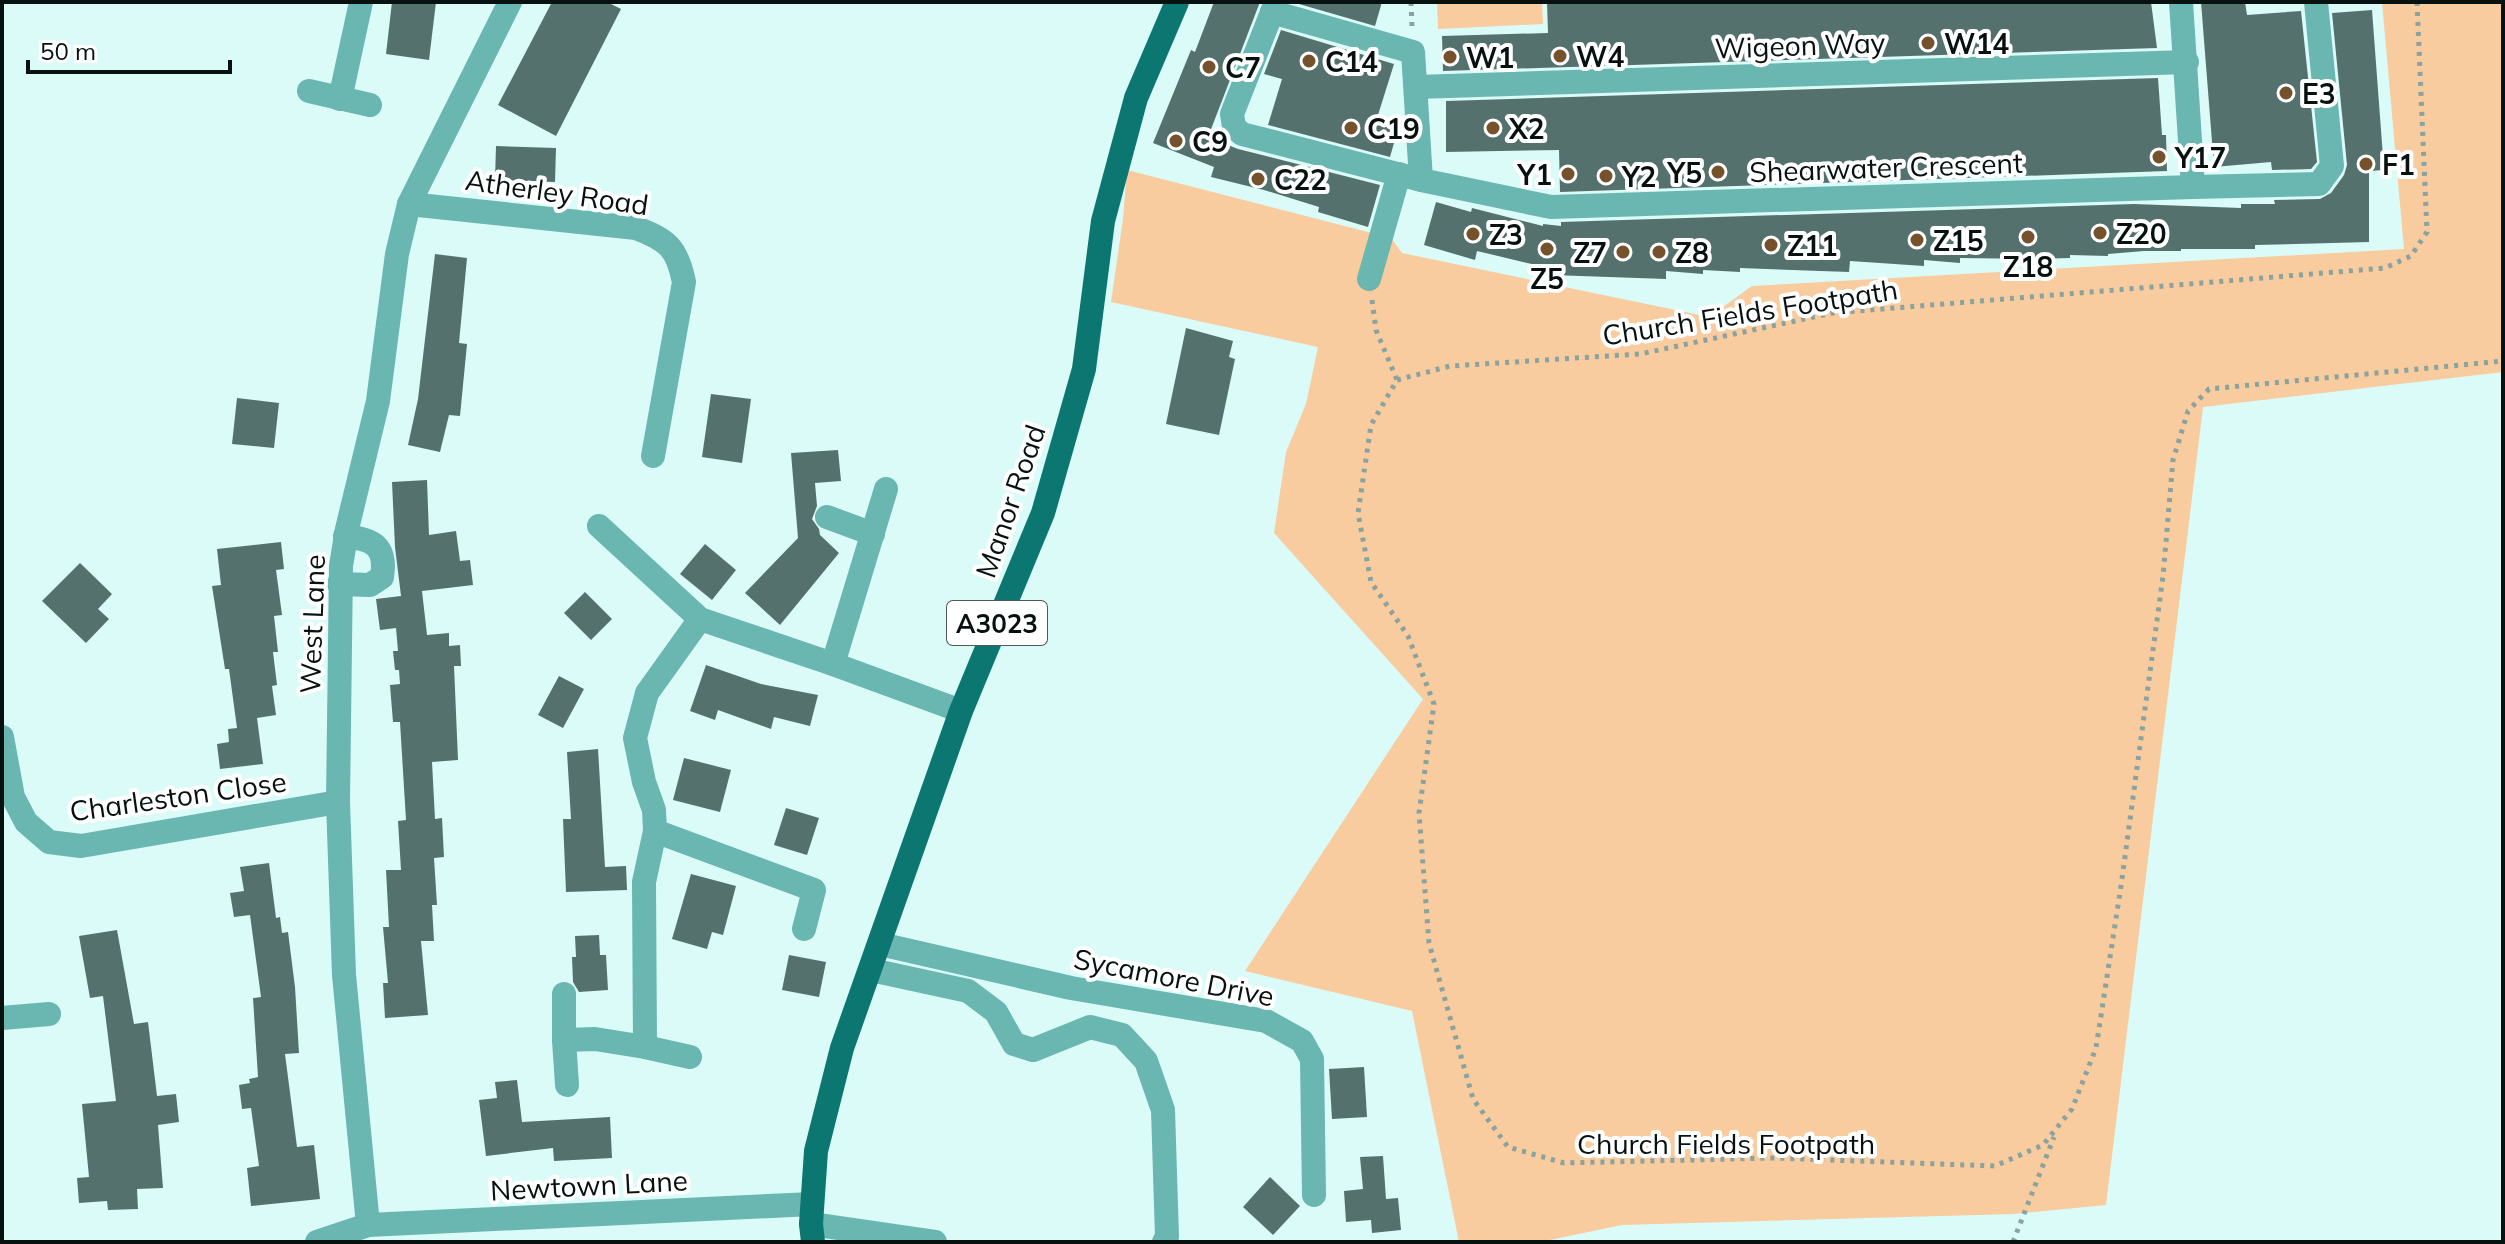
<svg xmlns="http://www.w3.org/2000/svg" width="2505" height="1244" font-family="Mulish,sans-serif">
<rect width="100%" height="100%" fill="#dbfbf8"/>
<g fill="#f8cc9e">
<path d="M 1437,2 L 1542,2 L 1543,24 L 1438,29 Z"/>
<path d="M 2382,2 L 2503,2 L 2503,372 L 2203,407 L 2106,1205 L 2013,1214 L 1622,1225 L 1540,1242 L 1459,1242 L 1412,1011 L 1245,971 L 1423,699 L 1274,533 L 1286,452 L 1306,404 L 1318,347 L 1111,302 L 1123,219 L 1127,170 L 1391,238 L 1402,253 L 1709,317 L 1752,286 L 2404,249 Z"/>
</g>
<g fill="#54716e">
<path d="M 392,2 L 436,2 L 429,60 L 386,54 Z"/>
<path d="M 552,2 L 607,2 L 621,9 L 556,136 L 498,105 Z"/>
<path d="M 1214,2 L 1260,2 L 1208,137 L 1238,149 L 1380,185 L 1368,227 L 1318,212 L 1319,207 L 1264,190 L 1211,177 L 1214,167 L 1153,143 L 1191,50 L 1195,52 Z"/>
<path d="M 1292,2 L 1382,2 L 1375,26 Z"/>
<path d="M 1547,2 L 2151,2 L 2157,48 L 1443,71 L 1442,36 L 1548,33 Z"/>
<path d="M 2201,2 L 2245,2 L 2247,15 L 2301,11 L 2317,162 L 2311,169 L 2272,170 L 2271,162 L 2214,167 Z"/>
<path d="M 2372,10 L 2384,170 L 2369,171 L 2369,242 L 2255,245 L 2255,249 L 2181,249 L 2181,251 L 2144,251 L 2108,254 L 2108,256 L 2070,255 L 2070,258 L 2035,259 L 1960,258 L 1960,263 L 1924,260 L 1924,266 L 1850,261 L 1849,272 L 1740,268 L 1740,272 L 1703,270 L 1703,274 L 1666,271 L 1666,279 L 1552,275 L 1535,272 L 1536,265 L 1477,251 L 1475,260 L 1424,245 L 1436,202 L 1471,212 L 1472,208 L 1543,226 L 1543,224 L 1561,226 L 1561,222 L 2134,204 L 2241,208 L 2241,204 L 2275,204 L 2274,200 L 2320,199 L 2331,193 L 2344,175 L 2347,165 L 2332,13 Z"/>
<path d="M 1281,30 L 1394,64 L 1378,115 L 1400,122 L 1390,157 L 1268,125 L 1282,79 L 1264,74 Z"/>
<path d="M 2158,78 L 2162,135 L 2166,135 L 2167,171 L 1560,192 L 1559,150 L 1446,152 L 1446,101 Z"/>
<path d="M 496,146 L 556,148 L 555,182 L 495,180 Z"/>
<path d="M 435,254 L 467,258 L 459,343 L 467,344 L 460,416 L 449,415 L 440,452 L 408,445 L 418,399 Z"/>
<path d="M 1186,328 L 1233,341 L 1229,357 L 1235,359 L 1219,435 L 1166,424 Z"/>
<path d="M 711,394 L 751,399 L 742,463 L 702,457 Z"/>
<path d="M 237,398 L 279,403 L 274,448 L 232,444 Z"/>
<path d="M 838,450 L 841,481 L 815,483 L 817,506 L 812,519 L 819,529 L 820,535 L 839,553 L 780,625 L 745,593 L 798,538 L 791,453 Z"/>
<path d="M 427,480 L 429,535 L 456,531 L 460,561 L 470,560 L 473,585 L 422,591 L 427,635 L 449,633 L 449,646 L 460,645 L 461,666 L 454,666 L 458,760 L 432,762 L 435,819 L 442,818 L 444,857 L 434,858 L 437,905 L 432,905 L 434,941 L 421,941 L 428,1015 L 385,1018 L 383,983 L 388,983 L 383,927 L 389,927 L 386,870 L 401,870 L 398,821 L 406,820 L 400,722 L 393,722 L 390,685 L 400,684 L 399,670 L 395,670 L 393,651 L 398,651 L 396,628 L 380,630 L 376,599 L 401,596 L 395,547 L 392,482 Z"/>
<path d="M 281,542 L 284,569 L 276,570 L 282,615 L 274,616 L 278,652 L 273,652 L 277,685 L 272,686 L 276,715 L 257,718 L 263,764 L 220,769 L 217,744 L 229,742 L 228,729 L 237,728 L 229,669 L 225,669 L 212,586 L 221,585 L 217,549 Z"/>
<path d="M 705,544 L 736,570 L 712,600 L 680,574 Z"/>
<path d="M 80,563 L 112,594 L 98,609 L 109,619 L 86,643 L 42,601 Z"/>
<path d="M 585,592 L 612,619 L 591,640 L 564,613 Z"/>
<path d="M 706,665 L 761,684 L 818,695 L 810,726 L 774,717 L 771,729 L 718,710 L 715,720 L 690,711 Z"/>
<path d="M 559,676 L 584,689 L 563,728 L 538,715 Z"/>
<path d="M 598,749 L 605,867 L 626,866 L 627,890 L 566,892 L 563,819 L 571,819 L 567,752 Z"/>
<path d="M 684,758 L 731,770 L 720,812 L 673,800 Z"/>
<path d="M 786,808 L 819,818 L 807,855 L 774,845 Z"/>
<path d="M 269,863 L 276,918 L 280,917 L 282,933 L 288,932 L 295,987 L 299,1053 L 285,1054 L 297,1147 L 314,1145 L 320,1199 L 251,1206 L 247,1168 L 259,1166 L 251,1108 L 242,1109 L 239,1085 L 250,1083 L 249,1079 L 258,1077 L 253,998 L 261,997 L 250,915 L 234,917 L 230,893 L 244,891 L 240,867 Z"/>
<path d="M 691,874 L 736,886 L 723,935 L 712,932 L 707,949 L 672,939 Z"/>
<path d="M 117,930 L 134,1024 L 148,1022 L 157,1096 L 176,1094 L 179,1122 L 158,1125 L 163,1188 L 137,1189 L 138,1209 L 108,1210 L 107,1201 L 79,1203 L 77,1178 L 89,1177 L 82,1104 L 116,1101 L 103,996 L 90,998 L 79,936 Z"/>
<path d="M 599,935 L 600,955 L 606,955 L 608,990 L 579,992 L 573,982 L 572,957 L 576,957 L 575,936 Z"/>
<path d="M 789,955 L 826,962 L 819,997 L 782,990 Z"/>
<path d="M 1364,1067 L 1367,1117 L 1332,1119 L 1329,1069 Z"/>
<path d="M 517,1080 L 522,1122 L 610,1117 L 612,1158 L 554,1161 L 553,1148 L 486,1156 L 479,1100 L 497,1098 L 495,1082 Z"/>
<path d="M 1383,1156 L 1386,1199 L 1398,1198 L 1401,1230 L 1372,1233 L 1371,1220 L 1346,1222 L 1344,1191 L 1363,1189 L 1360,1157 Z"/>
<path d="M 1270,1177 L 1300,1206 L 1273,1235 L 1243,1207 Z"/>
</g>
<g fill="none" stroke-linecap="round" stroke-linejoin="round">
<g stroke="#8aa2a0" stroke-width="5" stroke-dasharray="4 6" stroke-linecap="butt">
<path d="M 1411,2 L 1412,27"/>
<path d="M 2417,2 L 2427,232 L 2411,256 L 2385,268 L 1833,313 L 1640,354 L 1450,366 L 1397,380 L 1371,425 L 1358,513 L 1371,582 L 1408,636 L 1434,704 L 1419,813 L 1429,943 L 1473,1099 L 1508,1147 L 1564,1163 L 1774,1158 L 1995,1166 L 2043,1145 L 2072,1109 L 2096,1048 L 2121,886 L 2163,576 L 2173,460 L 2188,411 L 2209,389 L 2503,361"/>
<path d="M 1372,300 L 1376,330 L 1397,380"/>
<path d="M 2013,1242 L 2054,1137"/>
</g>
<g stroke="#6ab6b0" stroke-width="24">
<path d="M 1276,2 L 1232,114 L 1234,127 L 1242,134 L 1421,180 L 1551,207 L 2193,187 L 2181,2"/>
<path d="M 1272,12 L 1413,52 L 1421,180"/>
<path d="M 1416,87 L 2187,62"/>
<path d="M 309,91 L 370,105"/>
<path d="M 340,99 L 361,2"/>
<path d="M 2193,187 L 2319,184 L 2332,166 L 2316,2"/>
<path d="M 409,204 L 636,228 C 668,240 677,248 684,282 L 653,456"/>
<path d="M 1369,279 L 1399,174"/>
<path d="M 827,517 L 873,534"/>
<path d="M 599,526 L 700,619 L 833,664 L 961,711"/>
<path d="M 339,584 L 370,585 L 382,577 C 387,546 373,539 345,536"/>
<path d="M 833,664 L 886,489"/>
<path d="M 2,737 L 13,797 L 26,822 L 49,842 L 81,846 L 338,802"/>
<path d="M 655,831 L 814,890 L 804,929"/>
<path d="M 880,944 L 1071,988 L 1266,1021 L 1302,1041 L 1312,1059 L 1314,1195"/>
<path d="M 871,970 L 968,991 L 996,1012 L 1014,1044 L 1033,1050 L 1090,1027 L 1122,1035 L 1146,1061 L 1163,1110 L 1167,1237 L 1164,1242"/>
<path d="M 564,994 L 564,1040 L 595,1039 L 645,1047"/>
<path d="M 2,1018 L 49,1014"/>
<path d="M 564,1040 L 567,1085"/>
<path d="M 690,1057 L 645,1047 L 644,882 L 655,831 L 654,810 L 644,782 L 635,738 L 647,693 L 700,619"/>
<path d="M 811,1224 L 935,1242"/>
<path d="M 368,1225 L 344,975 L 338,802 L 341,566 L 347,529 L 378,401 L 397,254 L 409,204 L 510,2"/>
<path d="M 317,1242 L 368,1225 L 812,1204"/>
</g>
<path stroke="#0c7670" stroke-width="24" d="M 813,1242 L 811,1224 L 816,1151 L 842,1048 L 961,711 L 1043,513 L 1084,369 L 1103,221 L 1136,98 L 1177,2"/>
</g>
<g fill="#75522b" stroke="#fff" stroke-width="3">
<circle cx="1928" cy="43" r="8"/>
<circle cx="1560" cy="56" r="8"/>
<circle cx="1450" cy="57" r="8"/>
<circle cx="1309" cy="61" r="8"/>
<circle cx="1209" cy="67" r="8"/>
<circle cx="2286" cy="93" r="8"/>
<circle cx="1351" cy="128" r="8"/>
<circle cx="1493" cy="128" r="8"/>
<circle cx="1176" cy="141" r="8"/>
<circle cx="2159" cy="157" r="8"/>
<circle cx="2366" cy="164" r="8"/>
<circle cx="1718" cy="172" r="8"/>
<circle cx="1568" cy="174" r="8"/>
<circle cx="1606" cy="176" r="8"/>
<circle cx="1258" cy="179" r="8"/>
<circle cx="2100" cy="233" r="8"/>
<circle cx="1473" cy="234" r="8"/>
<circle cx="2028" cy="237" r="8"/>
<circle cx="1917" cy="240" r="8"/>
<circle cx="1771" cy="245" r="8"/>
<circle cx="1547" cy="249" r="8"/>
<circle cx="1623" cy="252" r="8"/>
<circle cx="1659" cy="252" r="8"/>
</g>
<g text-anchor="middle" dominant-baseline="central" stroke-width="8" stroke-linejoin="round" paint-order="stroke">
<rect fill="#fff" stroke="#515858" stroke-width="2" x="947" y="601" width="100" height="44" rx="6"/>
<g font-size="26" font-weight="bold" fill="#061110">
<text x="997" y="623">A3023</text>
</g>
<g font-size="28" font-weight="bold" fill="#061110" stroke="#fff" text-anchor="start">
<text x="1944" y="43">W14</text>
<text x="1576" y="56">W4</text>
<text x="1466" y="57">W1</text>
<text x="1325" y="61">C14</text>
<text x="1225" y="67">C7</text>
<text x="2302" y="93">E3</text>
<text x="1367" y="128">C19</text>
<text x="1509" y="128">X2</text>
<text x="1192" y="141">C9</text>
<text x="2175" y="157">Y17</text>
<text x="2382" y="164">F1</text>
<text x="1702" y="172" text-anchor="end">Y5</text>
<text x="1552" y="174" text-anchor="end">Y1</text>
<text x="1622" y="176">Y2</text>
<text x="1274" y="179">C22</text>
<text x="2116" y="233">Z20</text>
<text x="1489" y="234">Z3</text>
<text x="1933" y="240">Z15</text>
<text x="1787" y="245">Z11</text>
<text x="1607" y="252" text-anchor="end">Z7</text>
<text x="1675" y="252">Z8</text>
<text x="2028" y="266" text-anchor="middle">Z18</text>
<text x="1547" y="278" text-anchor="middle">Z5</text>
</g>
<g font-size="28" fill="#061110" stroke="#fff">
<text transform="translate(1800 45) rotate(-2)">Wigeon Way</text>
<text transform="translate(1886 167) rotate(-2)">Shearwater Crescent</text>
<text transform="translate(557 192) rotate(8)">Atherley Road</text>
<text transform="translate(1750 312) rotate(-9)">Church Fields Footpath</text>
<text transform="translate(1010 501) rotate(-71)">Manor Road</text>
<text transform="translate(312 624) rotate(-88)">West Lane</text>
<text transform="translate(178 796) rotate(-8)">Charleston Close</text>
<text transform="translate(1174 977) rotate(11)">Sycamore Drive</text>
<text x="1726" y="1143">Church Fields Footpath</text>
<text transform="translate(589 1185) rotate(-3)">Newtown Lane</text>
</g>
</g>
<rect width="2505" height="1244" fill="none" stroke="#061110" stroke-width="8"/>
<path d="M28 60v12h202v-12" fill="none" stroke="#061110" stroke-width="4"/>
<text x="40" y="60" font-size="24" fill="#061110" stroke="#ffffff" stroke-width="6" paint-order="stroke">50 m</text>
</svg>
